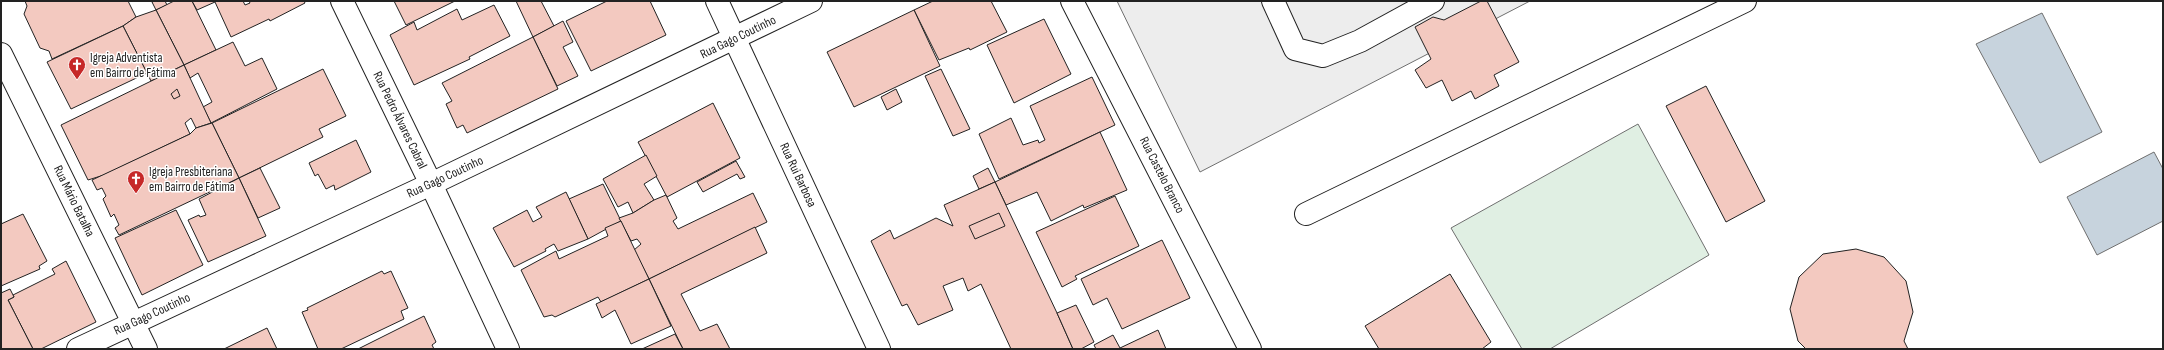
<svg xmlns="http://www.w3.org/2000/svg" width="2164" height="350" font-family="'Sofia Sans Condensed',sans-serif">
<rect width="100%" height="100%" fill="#fff"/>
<path fill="#e0efe3" stroke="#6f6f6f" d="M 1638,124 L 1709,255 L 1550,349 L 1522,349 L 1451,228 Z"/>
<path fill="#ededed" stroke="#6f6f6f" d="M 1117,1 L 1530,1 L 1200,172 Z"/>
<g fill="#c7d3dd" stroke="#6f6f6f">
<path d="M 2042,13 L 2102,132 L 2040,163 L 1976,44 Z"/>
<path d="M 2154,152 L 2163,169 L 2163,221 L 2097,255 L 2067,197 Z"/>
</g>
<g fill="#f3c9c0" stroke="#222">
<path d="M 25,1 L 128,1 L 136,17 L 123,26 L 52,59 L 49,51 L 40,48 L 24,14 L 27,6 Z"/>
<path d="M 155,1 L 165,1 L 167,5 L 156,10 L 152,2 Z"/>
<path d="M 174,1 L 192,1 L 216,50 L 184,65 L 156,10 Z"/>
<path d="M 192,1 L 243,1 L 245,5 L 250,3 L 249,1 L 304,1 L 305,3 L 270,21 L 269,19 L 231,37 L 215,2 L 197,10 Z"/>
<path d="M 394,1 L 455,1 L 406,25 Z"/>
<path d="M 516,1 L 541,1 L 554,26 L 533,37 Z"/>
<path d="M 607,1 L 650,1 L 666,35 L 591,71 L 566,21 Z"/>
<path d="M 933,1 L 991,1 L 1007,32 L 970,50 L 969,48 L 939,60 L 914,10 Z"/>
<path d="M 1481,1 L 1487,1 L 1519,62 L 1494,75 L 1499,86 L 1475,99 L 1471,91 L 1452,101 L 1442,80 L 1426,88 L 1415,70 L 1431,59 L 1415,27 L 1433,17 L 1444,20 Z"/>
<path d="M 494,5 L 510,36 L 469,57 L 470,59 L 414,85 L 390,35 L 414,22 L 417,30 L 457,9 L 462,20 Z"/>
<path d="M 156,10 L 184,65 L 151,81 L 123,26 L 136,17 Z"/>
<path d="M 914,10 L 940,66 L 854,107 L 827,52 Z"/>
<path d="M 1044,19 L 1071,74 L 1014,103 L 987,45 Z"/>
<path d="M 563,21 L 573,42 L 563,47 L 578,76 L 557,86 L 533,37 Z"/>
<path d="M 123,26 L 147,73 L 71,109 L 47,62 Z"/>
<path d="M 533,37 L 558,89 L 467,133 L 463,125 L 457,128 L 446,104 L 452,101 L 442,83 Z"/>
<path d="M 233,42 L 245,66 L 262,58 L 277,89 L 211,123 L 203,107 L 212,102 L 198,73 L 190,78 L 184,65 Z"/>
<path d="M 184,65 L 211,123 L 196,128 L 191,118 L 185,123 L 190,134 L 104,175 L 88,180 L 61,125 Z"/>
<path d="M 323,69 L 346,116 L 319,129 L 323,137 L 239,178 L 212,123 Z"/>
<path d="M 941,69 L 970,129 L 953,136 L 925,76 Z"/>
<path d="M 1092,77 L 1115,125 L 999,179 L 979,134 L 1011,118 L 1023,145 L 1038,140 L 1039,143 L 1045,140 L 1030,106 Z"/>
<path d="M 1706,86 L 1765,201 L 1726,222 L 1666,106 Z"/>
<path d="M 177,89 L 180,96 L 174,99 L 171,94 Z"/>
<path d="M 896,89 L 902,102 L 887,110 L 881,97 Z"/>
<path d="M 713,103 L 740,158 L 667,197 L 638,142 Z"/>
<path d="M 212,123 L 239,178 L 119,235 L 115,228 L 119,225 L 114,214 L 111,217 L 103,199 L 106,196 L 102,188 L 97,190 L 92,180 L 190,134 L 196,128 Z"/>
<path d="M 1100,132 L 1127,190 L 1084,208 L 1083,205 L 1051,221 L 1037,192 L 1006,205 L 995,182 Z"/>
<path d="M 356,140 L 371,172 L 335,190 L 334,185 L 326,189 L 318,174 L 315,176 L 309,163 Z"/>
<path d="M 646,155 L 657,176 L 644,184 L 654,200 L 633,213 L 628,202 L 618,207 L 603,179 Z"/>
<path d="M 736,161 L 745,177 L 740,179 L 737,174 L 703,192 L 697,182 Z"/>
<path d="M 260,168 L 280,208 L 258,218 L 239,178 Z"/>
<path d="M 988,168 L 995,182 L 979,189 L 973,176 Z"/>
<path d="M 239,178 L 266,236 L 208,262 L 188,220 L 199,215 L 200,217 L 206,215 L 199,199 Z"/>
<path d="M 995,182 L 1057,313 L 1073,349 L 1011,349 L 981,284 L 968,291 L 963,278 L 943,286 L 953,310 L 918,325 L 907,304 L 902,306 L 871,241 L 890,230 L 894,239 L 936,218 L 953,226 L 944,205 Z"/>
<path d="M 603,184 L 621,221 L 588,239 L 569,199 Z"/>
<path d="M 566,192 L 588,239 L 558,251 L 554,244 L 545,249 L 546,251 L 514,267 L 493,228 L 527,210 L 533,222 L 542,217 L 536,207 Z"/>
<path d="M 753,193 L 767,222 L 649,279 L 634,250 L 641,244 L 637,239 L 631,241 L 619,218 L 633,213 L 654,200 L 666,195 L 677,218 L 673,221 L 678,229 Z"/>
<path d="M 1115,196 L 1139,246 L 1075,276 L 1077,279 L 1062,287 L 1036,232 Z"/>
<path d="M 176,210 L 203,265 L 142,295 L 115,238 Z"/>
<path d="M 999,213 L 1005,226 L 975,239 L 969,226 Z"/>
<path d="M 23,214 L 47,261 L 39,266 L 40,269 L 1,286 L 1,224 Z"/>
<path d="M 621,221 L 649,279 L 601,302 L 598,297 L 555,317 L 552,315 L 544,317 L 521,270 L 556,251 L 559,259 L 608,236 L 605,228 Z"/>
<path d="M 755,227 L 767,253 L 681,294 L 700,331 L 717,324 L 730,349 L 683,349 L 649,279 Z"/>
<path d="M 1162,240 L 1190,298 L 1122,329 L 1107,298 L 1093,305 L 1081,279 Z"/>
<path d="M 1856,249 L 1884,257 L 1906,281 L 1913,312 L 1904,341 L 1908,349 L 1806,349 L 1798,341 L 1790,309 L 1799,277 L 1823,254 Z"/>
<path d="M 66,261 L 96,322 L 41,349 L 33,349 L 8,300 L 14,297 L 13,295 L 55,274 L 52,269 Z"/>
<path d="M 382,271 L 384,274 L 391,271 L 408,308 L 401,311 L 404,319 L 341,349 L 318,349 L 302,312 L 308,310 L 307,308 Z"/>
<path d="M 1450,274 L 1491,342 L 1482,349 L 1379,349 L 1365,326 Z"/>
<path d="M 649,279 L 671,326 L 631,344 L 615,310 L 602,318 L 596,304 Z"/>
<path d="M 10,289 L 14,297 L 8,300 L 33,349 L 1,349 L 1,293 Z"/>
<path d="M 1076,305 L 1094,342 L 1081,349 L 1073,349 L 1057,313 Z"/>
<path d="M 424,316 L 436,342 L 432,345 L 434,349 L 358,349 Z"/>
<path d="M 267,328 L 277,349 L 224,349 Z"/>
<path d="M 1158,330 L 1166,349 L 1096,349 L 1094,345 L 1113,335 L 1120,348 Z"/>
<path d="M 675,334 L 683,349 L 642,349 Z"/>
</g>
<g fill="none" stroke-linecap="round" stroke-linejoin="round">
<defs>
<g id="minor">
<path d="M 342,1 L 431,184 L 508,349"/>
<path d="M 717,1 L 879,349"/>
<path d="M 1072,1 L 1250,349"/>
<path d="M 1273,1 L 1295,49 L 1323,56 L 1360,41 L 1433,1"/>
<path d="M 1,54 L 146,349"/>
<path d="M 1306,214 L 1745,1"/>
<path d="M 78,349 L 431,184 L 811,1"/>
</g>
</defs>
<use href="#minor" stroke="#222" stroke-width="24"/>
<use href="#minor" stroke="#fff" stroke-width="22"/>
</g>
<defs>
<symbol id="church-pin" viewBox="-11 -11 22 30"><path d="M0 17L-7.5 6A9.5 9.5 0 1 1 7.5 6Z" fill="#c62828" stroke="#fff"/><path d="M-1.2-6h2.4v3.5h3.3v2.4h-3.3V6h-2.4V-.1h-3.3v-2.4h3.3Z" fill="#fff"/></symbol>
</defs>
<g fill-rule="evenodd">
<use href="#church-pin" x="67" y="55" width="20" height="27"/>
<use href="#church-pin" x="126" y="169" width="20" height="27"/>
</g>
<g text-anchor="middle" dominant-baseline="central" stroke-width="3" stroke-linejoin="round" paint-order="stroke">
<g font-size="13" fill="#222" stroke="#fff">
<text transform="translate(738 37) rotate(-26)">Rua Gago Coutinho</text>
<text transform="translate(400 120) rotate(64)">Rua Pedro Álvares Cabral</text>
<text transform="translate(798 175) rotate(65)">Rua Rui Barbosa</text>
<text transform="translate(1162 175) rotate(63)">Rua Castelo Branco</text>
<text transform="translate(445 177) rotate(-25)">Rua Gago Coutinho</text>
<text transform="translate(74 201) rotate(64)">Rua Mário Batalha</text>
<text transform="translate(152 314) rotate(-25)">Rua Gago Coutinho</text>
</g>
<g font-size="13" fill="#222" stroke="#fff" text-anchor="start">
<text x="90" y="58">Igreja Adventista<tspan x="90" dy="15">em Bairro de Fátima</tspan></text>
<text x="149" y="172">Igreja Presbiteriana<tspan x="149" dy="15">em Bairro de Fátima</tspan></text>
</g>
</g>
<rect width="2164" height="350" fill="none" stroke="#222222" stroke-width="4"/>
</svg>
